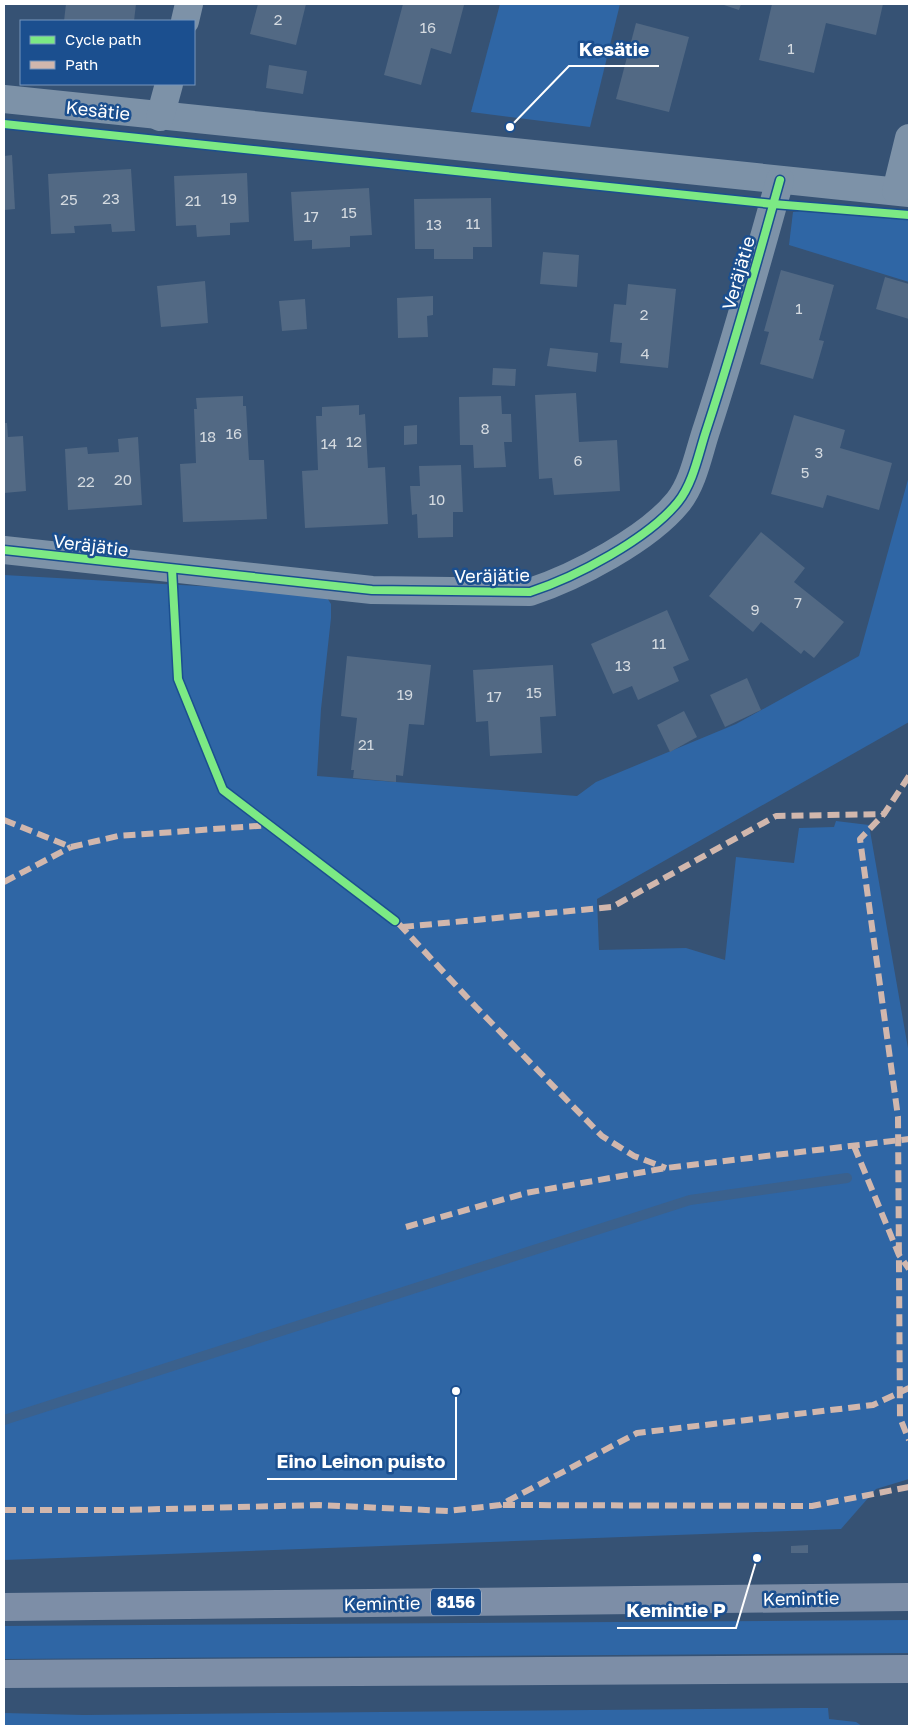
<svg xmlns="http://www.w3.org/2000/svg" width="913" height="1730" font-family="'Golos Text',sans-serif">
<rect width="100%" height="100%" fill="#365274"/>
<g fill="#2f66a5">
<path d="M 500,4 L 620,4 L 590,127 L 471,112 Z"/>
<path d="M 807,210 L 909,220 L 909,282 L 789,245 L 793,212 Z"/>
<path d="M 909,476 L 909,722 L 597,899 L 599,950 L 686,948 L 725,960 L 736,857 L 794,863 L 799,828 L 834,827 L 836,821 L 869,825 L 909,1054 L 909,1479 L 876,1489 L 841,1529 L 4,1560 L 4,575 L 324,593 L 331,604 L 331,618 L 321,709 L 317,776 L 577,796 L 596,782 L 736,724 L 859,656 Z"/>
<path d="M 909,1620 L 909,1653 L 4,1659 L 4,1626 Z"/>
<path d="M 803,1708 L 828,1708 L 829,1719 L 856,1722 L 862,1726 L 4,1726 L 4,1713 L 84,1715 Z"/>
</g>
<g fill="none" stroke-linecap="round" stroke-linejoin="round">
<path stroke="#3b618d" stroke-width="10" d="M 4,1420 L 690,1200 L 847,1178"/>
</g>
<g fill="#526984">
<path d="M 66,4 L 136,4 L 134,21 L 64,21 Z"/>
<path d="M 258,4 L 306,4 L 296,45 L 250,34 Z"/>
<path d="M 403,4 L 464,5 L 451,54 L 431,48 L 421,85 L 384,75 Z"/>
<path d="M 721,4 L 741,4 L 739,10 Z"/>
<path d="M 772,4 L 883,4 L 876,35 L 826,23 L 814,73 L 759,60 Z"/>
<path d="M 636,23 L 689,37 L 669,112 L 616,99 Z"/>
<path d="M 269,65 L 307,71 L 303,94 L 266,88 Z"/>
<path d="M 12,155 L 15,209 L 4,210 L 4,156 Z"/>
<path d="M 131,169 L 135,231 L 112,232 L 111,224 L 74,226 L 75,233 L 51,234 L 48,174 Z"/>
<path d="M 247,173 L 249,222 L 230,223 L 230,235 L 212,236 L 197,237 L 196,225 L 176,226 L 174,176 Z"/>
<path d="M 369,188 L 372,235 L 350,236 L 350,247 L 312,249 L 312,240 L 294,241 L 291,192 Z"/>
<path d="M 491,198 L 492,247 L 473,247 L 473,259 L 434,259 L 434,249 L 415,249 L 414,199 Z"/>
<path d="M 543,252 L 579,255 L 577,287 L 540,284 Z"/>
<path d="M 781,270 L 834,285 L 819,340 L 824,341 L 813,379 L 760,364 L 769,332 L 764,331 Z"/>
<path d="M 885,277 L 909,284 L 909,319 L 876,309 Z"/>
<path d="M 205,281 L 208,323 L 161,327 L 157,286 Z"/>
<path d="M 628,284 L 676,289 L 668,368 L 620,363 L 622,343 L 610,342 L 612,322 L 614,304 L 626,305 Z"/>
<path d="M 433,296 L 433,315 L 427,316 L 428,337 L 398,338 L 397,298 Z"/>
<path d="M 305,299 L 307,329 L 282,331 L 279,301 Z"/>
<path d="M 550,348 L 598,353 L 596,372 L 547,366 Z"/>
<path d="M 493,368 L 516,369 L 515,386 L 492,385 Z"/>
<path d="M 576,393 L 579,442 L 617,440 L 620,491 L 554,495 L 552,478 L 539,479 L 535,395 Z"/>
<path d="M 243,396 L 243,406 L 246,406 L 249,460 L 264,460 L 267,519 L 183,522 L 180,464 L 196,463 L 194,409 L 197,409 L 196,398 Z"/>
<path d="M 501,396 L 502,414 L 511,414 L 512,442 L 504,442 L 506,467 L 474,468 L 473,445 L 460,445 L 459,397 Z"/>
<path d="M 359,405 L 359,415 L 365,414 L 368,468 L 385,467 L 388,524 L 305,528 L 302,471 L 318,470 L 316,416 L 322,416 L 322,407 Z"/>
<path d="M 794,415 L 845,430 L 840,448 L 892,463 L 879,510 L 827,495 L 823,508 L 771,494 Z"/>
<path d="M 4,423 L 7,423 L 8,437 L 23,436 L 26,491 L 4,493 Z"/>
<path d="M 417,425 L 417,444 L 404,445 L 404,426 Z"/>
<path d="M 138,437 L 142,505 L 68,510 L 65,449 L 87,447 L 88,454 L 119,452 L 118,439 Z"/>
<path d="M 461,465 L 463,512 L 453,512 L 453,537 L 418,538 L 417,514 L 412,515 L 410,486 L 420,486 L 419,466 Z"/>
<path d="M 761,532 L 805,568 L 794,582 L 844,622 L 814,658 L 804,650 L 801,654 L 761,622 L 753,632 L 709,596 Z"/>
<path d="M 667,610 L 689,660 L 673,667 L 679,681 L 638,700 L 632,686 L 613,694 L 591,644 Z"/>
<path d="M 347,656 L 431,665 L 424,725 L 409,724 L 403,776 L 396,775 L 396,782 L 353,778 L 354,770 L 351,770 L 357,718 L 341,716 Z"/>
<path d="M 553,665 L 556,716 L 540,717 L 542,753 L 490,756 L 488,721 L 476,722 L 473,670 Z"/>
<path d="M 747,678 L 761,710 L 725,727 L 710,695 Z"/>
<path d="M 684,711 L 697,737 L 670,752 L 657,725 Z"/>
<path d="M 808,1545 L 808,1553 L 791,1553 L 791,1546 Z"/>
</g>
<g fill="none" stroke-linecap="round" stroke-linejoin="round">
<g stroke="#7d92a8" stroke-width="28">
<path d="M 185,21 L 189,4"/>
<path d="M 4,99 L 909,193"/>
<path d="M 160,117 L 169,84"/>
<path d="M 896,191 L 909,138"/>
<path d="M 4,550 L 372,590 L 530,592 C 576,577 648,539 678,502 C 694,482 699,451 707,428 C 734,346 757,263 780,180"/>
</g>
<g stroke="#7d8ea7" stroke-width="28">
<path d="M 4,1607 L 909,1597"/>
<path d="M 4,1674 L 909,1669"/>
</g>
<g stroke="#d1b7ad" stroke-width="6" stroke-dasharray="12 6" stroke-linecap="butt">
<path d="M 909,776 L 884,814 L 860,839 L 898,1117 L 900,1418 L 909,1440"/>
<path d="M 4,820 L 71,847 L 118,836 L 270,825"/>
<path d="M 4,882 L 71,847"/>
<path d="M 399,924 L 476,1007 L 602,1136 L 634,1156 L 666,1168"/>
<path d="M 402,927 L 612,907 L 776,816 L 884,814"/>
<path d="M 854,1146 L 899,1255 L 909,1269"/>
<path d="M 406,1227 L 526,1193 L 666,1168 L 909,1139"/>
<path d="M 503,1505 L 812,1506 L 909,1487"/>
<path d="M 4,1510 L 125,1510 L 319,1505 L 448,1511 L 500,1505 L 637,1433 L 873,1405 L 909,1388"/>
</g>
<defs>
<g id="cycleway">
<path d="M 4,124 L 773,204 L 909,215"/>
<path d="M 4,550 L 372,590 L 530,592 C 576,577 648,539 678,502 C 694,482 699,451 707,428 C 734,346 757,263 780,180"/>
<path d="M 172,569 L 178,679 L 223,790 L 395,921"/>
</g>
</defs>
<use href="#cycleway" stroke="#1b4f8f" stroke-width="11"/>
<use href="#cycleway" stroke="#7ce984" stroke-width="8"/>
</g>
<g text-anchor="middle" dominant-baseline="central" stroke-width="5" stroke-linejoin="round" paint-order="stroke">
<g font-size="15" fill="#d4dae0">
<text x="278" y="19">2</text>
<text x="428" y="27">16</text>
<text x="791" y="48">1</text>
<text x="111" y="198">23</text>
<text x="229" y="198">19</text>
<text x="69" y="199">25</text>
<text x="193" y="200">21</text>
<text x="349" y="212">15</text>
<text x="311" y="216">17</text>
<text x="473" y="223">11</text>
<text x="434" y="224">13</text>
<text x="799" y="308">1</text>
<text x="644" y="314">2</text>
<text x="645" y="353">4</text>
<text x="485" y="428">8</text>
<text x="234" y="433">16</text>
<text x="208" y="436">18</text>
<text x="354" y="441">12</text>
<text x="329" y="443">14</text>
<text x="819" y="452">3</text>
<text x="578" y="460">6</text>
<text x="805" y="472">5</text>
<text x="123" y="479">20</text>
<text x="86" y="481">22</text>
<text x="437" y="499">10</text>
<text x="798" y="602">7</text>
<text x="755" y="609">9</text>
<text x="659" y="643">11</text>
<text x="623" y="665">13</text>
<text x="534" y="692">15</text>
<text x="405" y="694">19</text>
<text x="494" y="696">17</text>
<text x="366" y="744">21</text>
</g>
<rect fill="#1b4f8f" stroke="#bbcadd" stroke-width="1" x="431" y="1588.5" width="50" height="27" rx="4"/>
<g font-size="16" font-weight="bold" fill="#fff">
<text x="456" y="1602">8156</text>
</g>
<g font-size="18" fill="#fff" stroke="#1b4f8f">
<text transform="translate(98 110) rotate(6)">Kesätie</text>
<text transform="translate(738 273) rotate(-74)">Veräjätie</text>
<text transform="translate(91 545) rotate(7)">Veräjätie</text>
<text transform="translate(492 575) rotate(-1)">Veräjätie</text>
<text transform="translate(801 1598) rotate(-1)">Kemintie</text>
<text transform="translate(382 1603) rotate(-1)">Kemintie</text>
</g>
</g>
<path fill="none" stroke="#fff" stroke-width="2" d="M510 127L569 66H659M456 1391L456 1479H267M757 1558L736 1628H617"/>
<g fill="#fff" stroke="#1b4f8f" stroke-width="2">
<circle cx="510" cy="127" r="5"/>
<circle cx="456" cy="1391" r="5"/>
<circle cx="757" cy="1558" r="5"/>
</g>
<g font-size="19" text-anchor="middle" font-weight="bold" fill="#fff" stroke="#1b4f8f" stroke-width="5" stroke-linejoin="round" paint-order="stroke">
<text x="614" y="56">Kesätie</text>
<text x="361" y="1468">Eino Leinon puisto</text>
<text x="676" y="1617">Kemintie P</text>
</g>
<rect width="913" height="1730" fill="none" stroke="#ffffff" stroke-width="10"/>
<rect x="20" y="20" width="175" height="65" fill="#1b4f8f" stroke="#7695bc"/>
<rect x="30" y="36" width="25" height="8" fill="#7ce984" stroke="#7695bc"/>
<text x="65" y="45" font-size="15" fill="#ffffff">Cycle path</text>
<rect x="30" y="61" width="25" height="8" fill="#d1b7ad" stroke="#7695bc"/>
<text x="65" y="70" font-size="15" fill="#ffffff">Path</text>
</svg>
